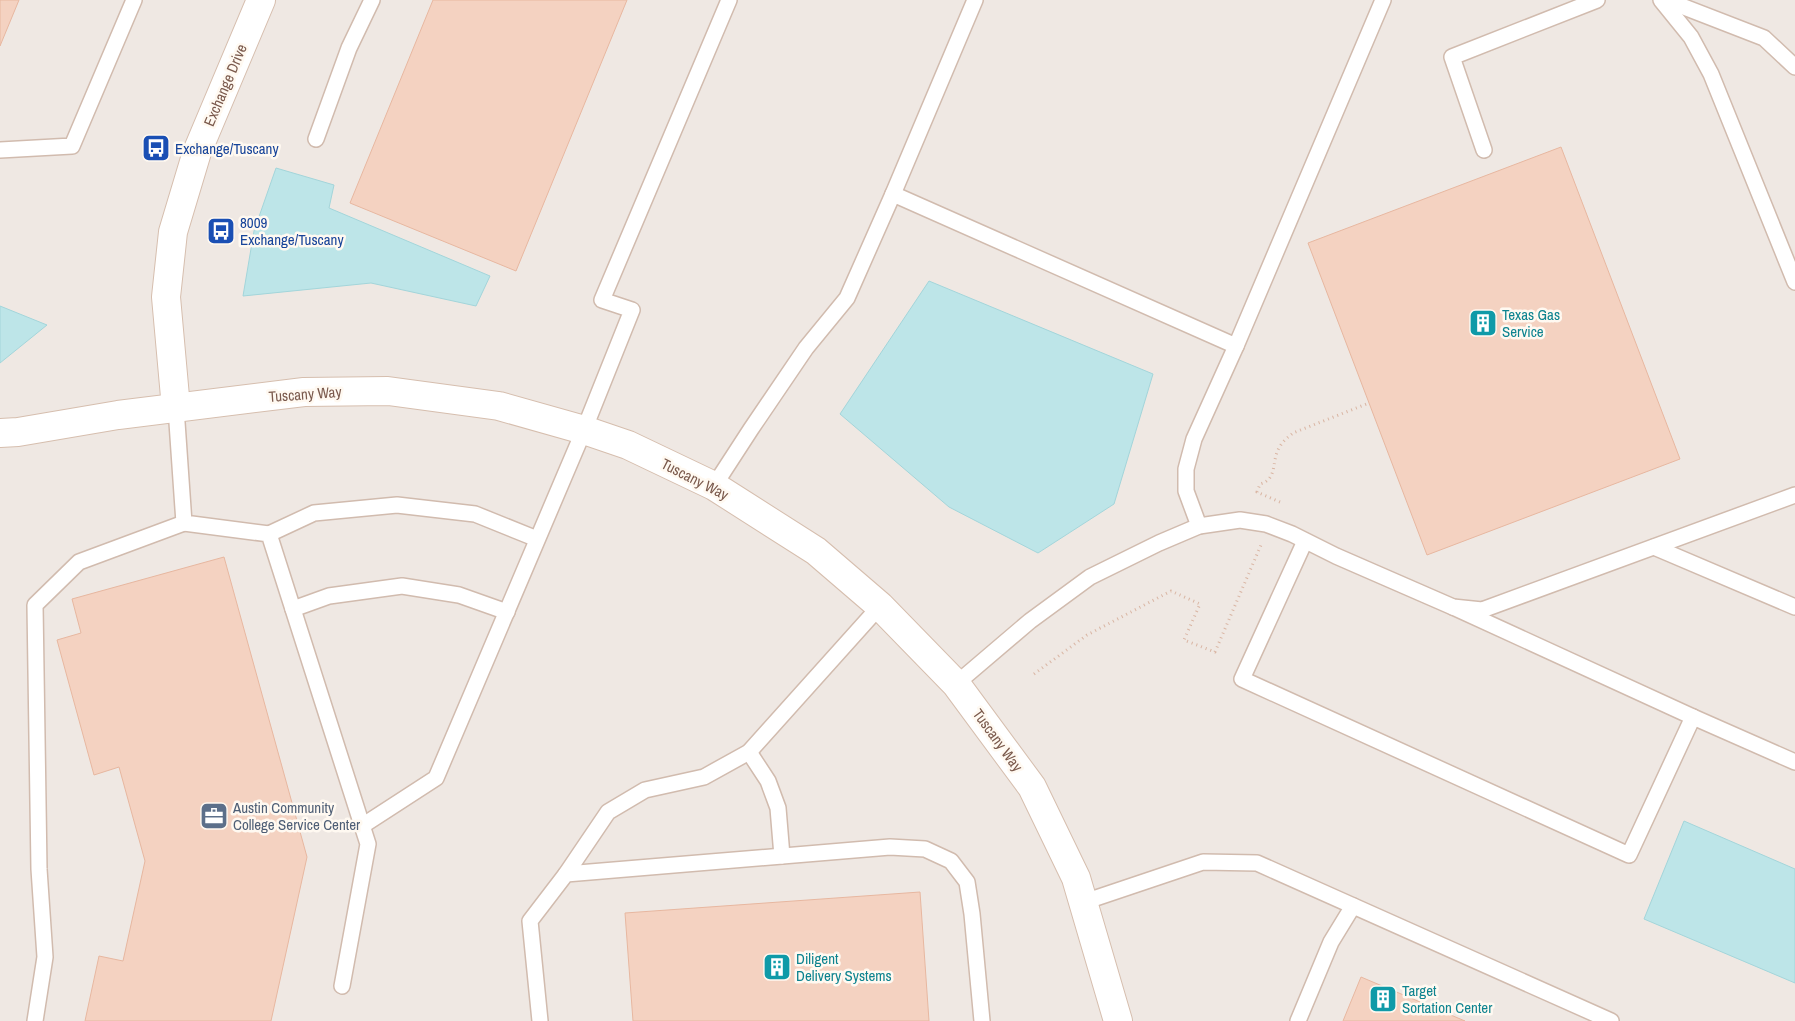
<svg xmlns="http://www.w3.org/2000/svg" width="1795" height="1021" font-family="'Archivo Narrow',sans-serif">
<rect width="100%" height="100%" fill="#fdf5ea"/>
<rect fill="#efe8e3" x="0" y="0" width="1795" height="1021"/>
<g fill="#bde5e8" stroke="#a3d5da">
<path d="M 276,168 L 334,185 L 329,208 L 490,276 L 476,306 L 371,283 L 243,296 L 254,231 Z"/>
<path d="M 929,281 L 1153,374 L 1114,504 L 1038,553 L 949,507 L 840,414 Z"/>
<path d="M 0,306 L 47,325 L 0,363 Z"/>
<path d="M 1684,821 L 1795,869 L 1795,983 L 1644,919 Z"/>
</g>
<g fill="#f4d2c1" stroke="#e7b7a0">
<path d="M 0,0 L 19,0 L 0,46 Z"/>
<path d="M 433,0 L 627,0 L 516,271 L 350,203 Z"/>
<path d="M 1561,147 L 1680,459 L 1427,555 L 1308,243 Z"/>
<path d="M 224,557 L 307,857 L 271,1021 L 85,1021 L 99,956 L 123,961 L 145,861 L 119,767 L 94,775 L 57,640 L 81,633 L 72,599 Z"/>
<path d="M 920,892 L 929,1021 L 633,1021 L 625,913 Z"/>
<path d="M 1361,977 L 1465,1021 L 1343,1021 Z"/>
</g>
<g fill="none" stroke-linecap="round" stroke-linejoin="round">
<defs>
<g id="lane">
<path d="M 1661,0 L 1691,37 L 1711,74 L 1795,282"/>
<path d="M 1666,0 L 1764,38 L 1795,67"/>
<path d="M 316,139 L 349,48 L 372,0"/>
<path d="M 0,150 L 72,146 L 134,0"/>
<path d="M 1484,150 L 1452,57 L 1597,0"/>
<path d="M 893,194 L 975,0"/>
<path d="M 176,408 L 184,523 L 269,534 L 368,844 L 342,986"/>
<path d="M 714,486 L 751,429 L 806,348 L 847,298 L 893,194 L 1236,346"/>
<path d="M 1199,526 L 1186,491 L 1186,469 L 1194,439 L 1236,346 L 1383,0"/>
<path d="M 269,534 L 314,513 L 397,505 L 475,514 L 537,539"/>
<path d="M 1305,541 L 1242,679 L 1629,855 L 1693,717 L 1453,607"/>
<path d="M 1654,547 L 1795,607"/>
<path d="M 293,609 L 329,596 L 402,586 L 459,595 L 507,612"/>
<path d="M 956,684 L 1030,621 L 1090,577 L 1159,543 L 1199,526 L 1240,520 L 1266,524 L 1292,534 L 1336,556 L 1453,607 L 1482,610 L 1795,495"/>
<path d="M 1693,717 L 1795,762"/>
<path d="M 749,752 L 768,781 L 778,808 L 782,856"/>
<path d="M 362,826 L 436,778 L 584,430 L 632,310 L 602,300 L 729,0"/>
<path d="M 566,874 L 608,812 L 645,790 L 704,777 L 749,752 L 880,606"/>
<path d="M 1084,902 L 1203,862 L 1257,863 L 1611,1021"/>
<path d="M 35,1021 L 45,957 L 39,869 L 35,605 L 79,562 L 184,523"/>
<path d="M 540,1021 L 530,921 L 566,874 L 890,847 L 925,849 L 951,861 L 967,882 L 972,914 L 982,1021"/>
<path d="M 1298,1021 L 1331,942 L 1353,906"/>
</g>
<g id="secondary">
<path d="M 176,408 L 166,297 L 173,232 L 197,152 L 261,0"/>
<path d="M 0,433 L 18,432 L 118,415 L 304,392 L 388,391 L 499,406 L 584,430 L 628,445 L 714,486 L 816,551 L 880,606 L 956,684 L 1032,787 L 1076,878 L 1118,1021"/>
</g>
</defs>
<use href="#lane" stroke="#d1bbae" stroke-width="18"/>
<use href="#secondary" stroke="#d6beae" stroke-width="30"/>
<g stroke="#d9b5a3" stroke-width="3" stroke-dasharray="1 4" stroke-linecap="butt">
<path d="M 1280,502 L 1257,492 L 1260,484 C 1278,479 1271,462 1279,448 C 1282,442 1288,437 1293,433 L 1369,403"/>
<path d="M 1034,674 L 1087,635 L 1171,591 L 1200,604 L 1184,640 L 1215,652 L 1261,545"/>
</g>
<use href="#lane" stroke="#fff" stroke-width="15"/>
<use href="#secondary" stroke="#fff" stroke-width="28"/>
</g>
<defs>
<symbol id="bus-square" viewBox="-11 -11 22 22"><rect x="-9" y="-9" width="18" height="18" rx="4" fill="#1a4fb4" stroke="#fff9f1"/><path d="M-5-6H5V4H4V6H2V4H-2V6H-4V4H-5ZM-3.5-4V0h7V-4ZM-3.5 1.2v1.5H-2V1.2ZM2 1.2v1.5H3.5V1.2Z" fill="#fff"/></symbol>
<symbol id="building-square" viewBox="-11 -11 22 22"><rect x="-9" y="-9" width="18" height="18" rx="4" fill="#0f9aa8" stroke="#fff9f1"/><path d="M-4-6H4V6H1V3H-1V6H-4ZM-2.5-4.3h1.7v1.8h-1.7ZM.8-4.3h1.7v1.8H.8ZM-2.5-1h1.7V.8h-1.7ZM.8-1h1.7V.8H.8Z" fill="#fff"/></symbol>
<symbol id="office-square" viewBox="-11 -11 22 22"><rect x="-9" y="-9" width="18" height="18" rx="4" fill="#5c6f8a" stroke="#fff9f1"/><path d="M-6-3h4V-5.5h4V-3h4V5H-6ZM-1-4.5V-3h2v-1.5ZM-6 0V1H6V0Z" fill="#fff"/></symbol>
</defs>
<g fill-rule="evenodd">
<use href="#bus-square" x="140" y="132" width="32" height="32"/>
<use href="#bus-square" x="205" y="215" width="32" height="32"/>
<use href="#building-square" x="1467" y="307" width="32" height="32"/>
<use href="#office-square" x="198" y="800" width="32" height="32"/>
<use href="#building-square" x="761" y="951" width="32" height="32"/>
<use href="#building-square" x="1367" y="983" width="32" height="32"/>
</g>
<g text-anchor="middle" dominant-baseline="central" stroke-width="5" stroke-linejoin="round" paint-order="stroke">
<g font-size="15" fill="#7a594c" stroke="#fff9f1">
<text transform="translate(225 85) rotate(-67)">Exchange Drive</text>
<text transform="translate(305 394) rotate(-4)">Tuscany Way</text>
<text transform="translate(695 479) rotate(27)">Tuscany Way</text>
<text transform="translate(998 740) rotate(54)">Tuscany Way</text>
</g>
<g font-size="15" fill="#164399" stroke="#fff9f1" text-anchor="start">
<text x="175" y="148">Exchange/Tuscany</text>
<text x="240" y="222">8009<tspan x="240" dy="17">Exchange/Tuscany</tspan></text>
</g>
<g font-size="15" fill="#0d838f" stroke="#fff9f1" text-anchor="start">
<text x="1502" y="314">Texas Gas<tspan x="1502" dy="17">Service</tspan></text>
<text x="796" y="958">Diligent<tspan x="796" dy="17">Delivery Systems</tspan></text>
<text x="1402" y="990">Target<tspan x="1402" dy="17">Sortation Center</tspan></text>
</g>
<g font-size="15" fill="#4e5e75" stroke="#fff9f1" text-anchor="start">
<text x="233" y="807">Austin Community<tspan x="233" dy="17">College Service Center</tspan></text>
</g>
</g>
</svg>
